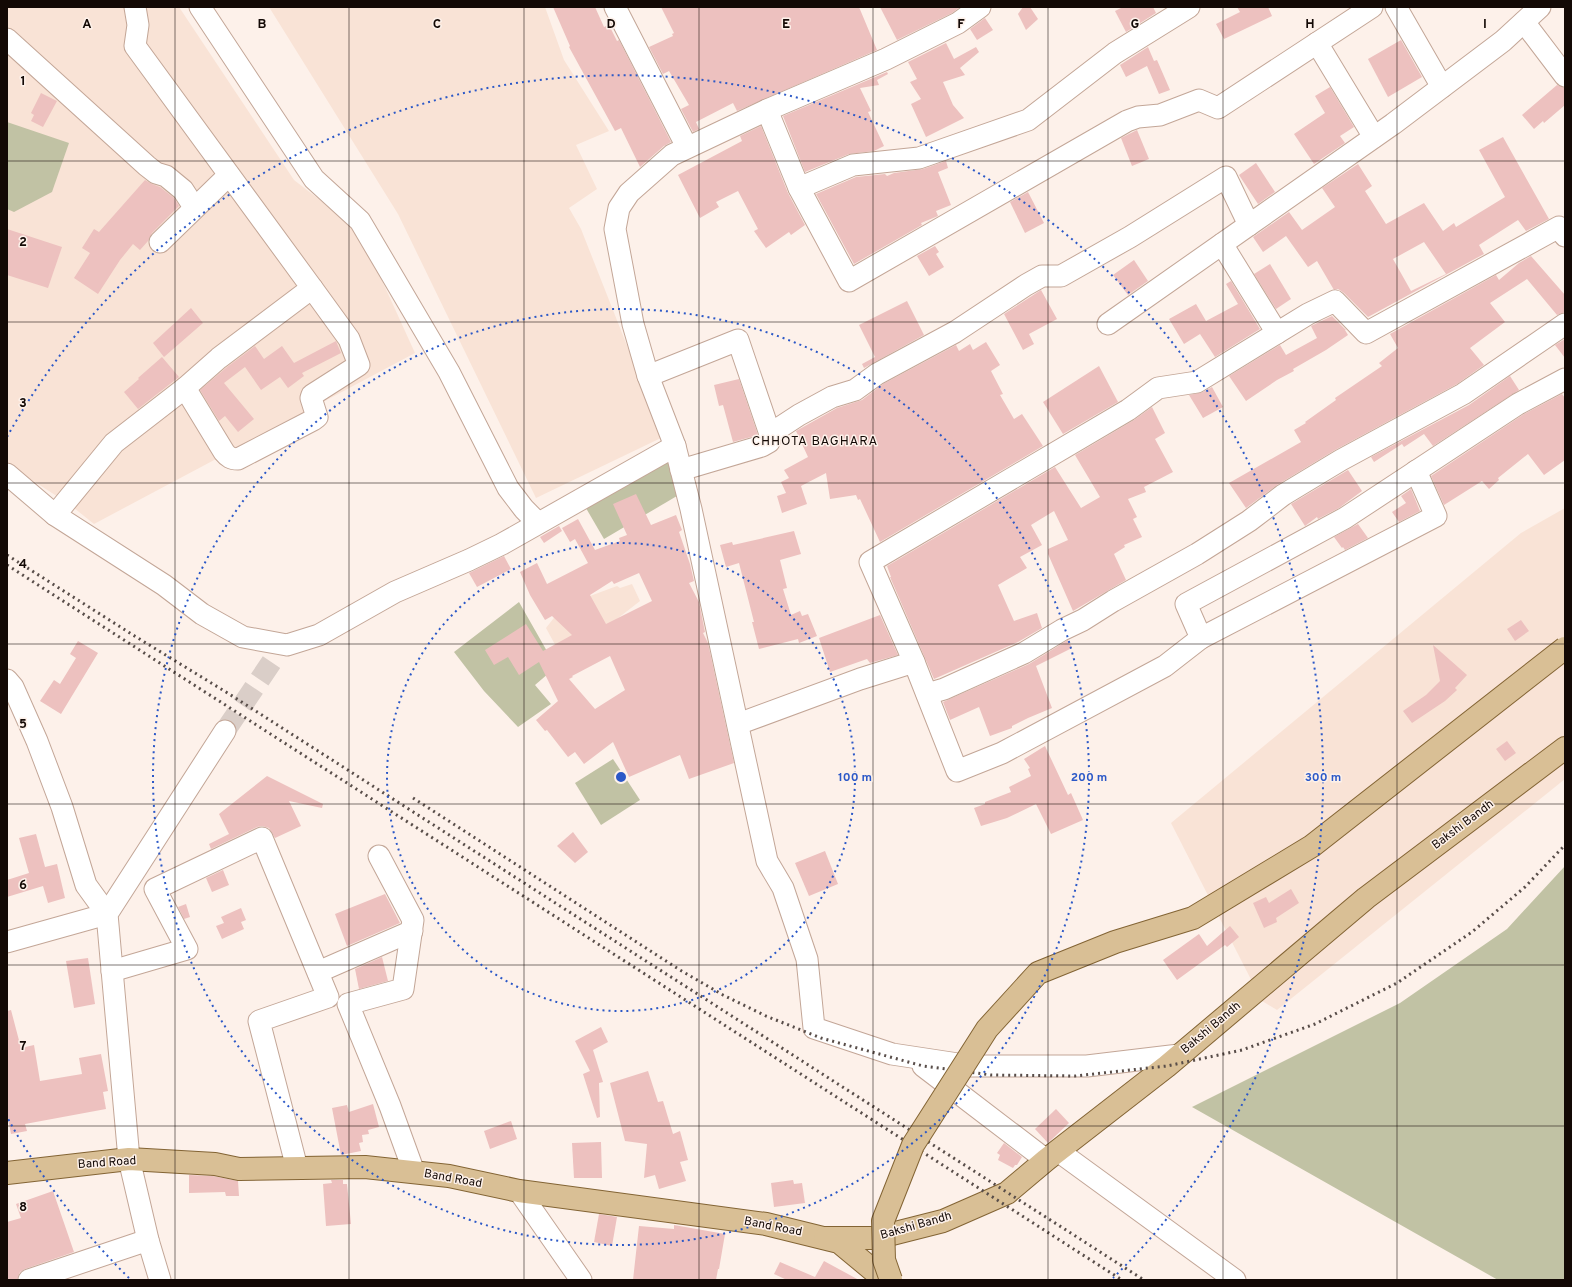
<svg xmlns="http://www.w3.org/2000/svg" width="1572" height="1287" font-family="Overpass,sans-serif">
<rect width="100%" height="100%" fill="#fdf1ea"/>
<g fill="#f9e3d6">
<path d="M 7,7 L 179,7 L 294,180 L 359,230 L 415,353 L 94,524 L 69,504 L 7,464 Z"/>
<path d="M 269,7 L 545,7 L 564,60 L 609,131 L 576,145 L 597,189 L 569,208 L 581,229 L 663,437 L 536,498 L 398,214 Z"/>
<path d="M 1565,508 L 1565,779 L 1277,1010 L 1262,1001 L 1171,823 L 1521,533 Z"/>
<path d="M 632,584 L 640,601 L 604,629 L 558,650 L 546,628 L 557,614 L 590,596 L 617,586 L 620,588 Z"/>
</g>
<g fill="#c1c2a4">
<path d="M 7,122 L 69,143 L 52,192 L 14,212 L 7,209 Z"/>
<path d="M 671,452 L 682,493 L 604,539 L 583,503 Z"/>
<path d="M 519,602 L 556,667 L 535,685 L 551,704 L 518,727 L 484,691 L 454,652 Z"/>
<path d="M 613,759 L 640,800 L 601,825 L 575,783 Z"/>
<path d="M 1565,866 L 1565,1280 L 1498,1280 L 1192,1107 L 1400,1003 L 1507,929 Z"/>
</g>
<g fill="#edc1bf" fill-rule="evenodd">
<path d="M 553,7 L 595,7 L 604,27 L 609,25 L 617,41 L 619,40 L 671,142 L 664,146 L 640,167 L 621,128 L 615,131 L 569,47 L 570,46 Z"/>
<path d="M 661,7 L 859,7 L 877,50 L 737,111 L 733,103 L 696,122 L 699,129 L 693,132 L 681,109 L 689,105 L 669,71 L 663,74 L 649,47 L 673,36 L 672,34 L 674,33 Z"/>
<path d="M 880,7 L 960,7 L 952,13 L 897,40 Z"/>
<path d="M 1023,7 L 1030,7 L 1038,19 L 1026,30 L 1018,14 Z"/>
<path d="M 1123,7 L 1153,7 L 1156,13 L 1126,32 L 1115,11 Z"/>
<path d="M 1237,7 L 1268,7 L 1272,16 L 1224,39 L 1216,24 L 1240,12 Z"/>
<path d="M 985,18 L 993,30 L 977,40 L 970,29 Z"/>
<path d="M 1401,40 L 1422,77 L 1388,97 L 1368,59 Z"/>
<path d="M 946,43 L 954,59 L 976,47 L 979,52 L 960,68 L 965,75 L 943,82 L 953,105 L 964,118 L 926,137 L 911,104 L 921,99 L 910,82 L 917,79 L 908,62 Z"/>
<path d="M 1148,47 L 1154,61 L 1157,60 L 1170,90 L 1159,94 L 1147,66 L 1126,77 L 1120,65 Z"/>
<path d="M 887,72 L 888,74 L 877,80 L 879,85 L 860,88 L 871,111 L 868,112 L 884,146 L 874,151 L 849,154 L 805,172 L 783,116 Z"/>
<path d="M 1557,85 L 1565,88 L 1565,105 L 1544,123 L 1543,121 L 1534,129 L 1522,115 Z"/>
<path d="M 1330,87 L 1354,127 L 1340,136 L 1345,143 L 1314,164 L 1294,134 L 1325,113 L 1315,96 Z"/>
<path d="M 41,93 L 57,101 L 43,127 L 31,121 L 34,115 L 31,113 Z"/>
<path d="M 761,126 L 788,193 L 805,225 L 791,235 L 789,232 L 766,248 L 754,231 L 758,229 L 738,191 L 716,202 L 719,207 L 700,218 L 678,175 L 742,141 L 740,136 Z"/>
<path d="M 1137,130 L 1149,159 L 1132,166 L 1121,138 Z"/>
<path d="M 1503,137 L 1549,219 L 1526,231 L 1518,220 L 1479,245 L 1484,254 L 1368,317 L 1344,293 L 1338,289 L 1334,290 L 1317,261 L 1308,267 L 1286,236 L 1263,252 L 1253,237 L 1289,212 L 1302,230 L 1335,207 L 1322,188 L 1358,164 L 1372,186 L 1365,191 L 1386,224 L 1424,203 L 1443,231 L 1454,223 L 1456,227 L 1505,197 L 1479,150 ZM 1424,242 L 1446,274 L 1411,291 L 1393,259 Z"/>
<path d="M 946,161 L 948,168 L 938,172 L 951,205 L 936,211 L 938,216 L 921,223 L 922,225 L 854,264 L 816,194 L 856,177 L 885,174 L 887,176 L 894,173 L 923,169 Z"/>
<path d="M 1256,163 L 1275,192 L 1258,204 L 1239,175 Z"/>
<path d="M 145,180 L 152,184 L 160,187 L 174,198 L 179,206 L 152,233 L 148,241 L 140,250 L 133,244 L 120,260 L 98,294 L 74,278 L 90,253 L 82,248 L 94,229 L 99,232 Z"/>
<path d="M 1028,192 L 1044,223 L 1025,233 L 1010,202 Z"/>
<path d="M 7,229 L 62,247 L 48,288 L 7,275 Z"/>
<path d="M 935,246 L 939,252 L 936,254 L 944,267 L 929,276 L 917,256 Z"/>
<path d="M 1531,256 L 1565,295 L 1565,312 L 1557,315 L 1527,279 L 1490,303 L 1505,322 L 1470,348 L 1484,365 L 1457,384 L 1335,450 L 1277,485 L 1246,508 L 1229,483 L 1301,442 L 1294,430 L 1306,423 L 1305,422 L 1336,400 L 1335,398 L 1382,366 L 1379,363 L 1398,348 L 1390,334 L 1496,275 L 1499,280 L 1519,263 Z"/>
<path d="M 1134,260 L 1148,281 L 1128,295 L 1113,275 Z"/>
<path d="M 1270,264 L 1291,299 L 1276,309 L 1254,274 Z"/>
<path d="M 1231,281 L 1260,329 L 1215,357 L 1200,334 L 1184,344 L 1169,319 L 1196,304 L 1206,321 L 1238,304 L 1226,284 Z"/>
<path d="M 1041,290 L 1057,319 L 1029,334 L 1034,344 L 1023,350 L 1004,314 Z"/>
<path d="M 907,301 L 924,335 L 864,368 L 862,364 L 875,357 L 859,325 Z"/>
<path d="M 191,308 L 203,323 L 164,357 L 153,343 Z"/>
<path d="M 1332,316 L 1346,330 L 1345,330 L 1348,335 L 1326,350 L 1293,369 L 1294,371 L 1277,380 L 1246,401 L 1229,376 L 1280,345 L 1286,355 L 1317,338 L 1311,326 Z"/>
<path d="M 1565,339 L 1565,358 L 1555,345 Z"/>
<path d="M 336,341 L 341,353 L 302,373 L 304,376 L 288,388 L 280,377 L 261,390 L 245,367 L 224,383 L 254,419 L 238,432 L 225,416 L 219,421 L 200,390 L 227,367 L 255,346 L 264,359 L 282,346 L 294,363 Z"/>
<path d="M 986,342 L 1000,365 L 991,371 L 1003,394 L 1000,395 L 1014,419 L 1022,414 L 1043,446 L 880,542 L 860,499 L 858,500 L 856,495 L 830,499 L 826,473 L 801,486 L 807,504 L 782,513 L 777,496 L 786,493 L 781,482 L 789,478 L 784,470 L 808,457 L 796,431 L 837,408 L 862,400 L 883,384 L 956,345 L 959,351 L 970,344 L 973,350 Z"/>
<path d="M 162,357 L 179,377 L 138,409 L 124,392 L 139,379 L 138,378 Z"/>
<path d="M 1099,366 L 1118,402 L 1063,434 L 1043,402 Z"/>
<path d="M 1510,376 L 1519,390 L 1433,446 L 1424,434 L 1404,447 L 1402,444 L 1374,462 L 1371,457 L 1469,405 Z"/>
<path d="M 739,379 L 758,435 L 733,442 L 723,405 L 719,406 L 714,385 Z"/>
<path d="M 1212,387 L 1223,407 L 1203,418 L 1189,395 L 1203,392 Z"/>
<path d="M 1562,394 L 1565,398 L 1565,460 L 1544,475 L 1528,454 L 1498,478 L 1499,480 L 1489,489 L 1482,481 L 1444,505 L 1431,476 L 1524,414 Z"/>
<path d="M 1152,407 L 1165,433 L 1155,439 L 1173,472 L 1144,487 L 1146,492 L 1128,499 L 1137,517 L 1133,519 L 1142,537 L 1124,545 L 1125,547 L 1114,554 L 1126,580 L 1073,611 L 1048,554 L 1048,549 L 1068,540 L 1054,511 L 1031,525 L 1042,545 L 1020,557 L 1027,568 L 998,585 L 1014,621 L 1037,613 L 1042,628 L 1018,642 L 934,679 L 890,577 L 891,577 L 887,566 L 1055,467 L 1081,508 L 1100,497 L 1075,455 L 1134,420 Z"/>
<path d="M 1348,470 L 1362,491 L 1339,508 L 1318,519 L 1317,517 L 1305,526 L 1291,504 Z"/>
<path d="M 1411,489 L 1420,511 L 1399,522 L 1392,512 L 1406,503 L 1401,496 Z"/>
<path d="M 636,494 L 651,525 L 676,515 L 682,530 L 679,532 L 690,564 L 694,581 L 689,583 L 699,602 L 705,632 L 703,633 L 708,643 L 734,763 L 689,779 L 680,755 L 629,777 L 613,742 L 584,764 L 575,752 L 568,757 L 547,730 L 545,731 L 536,720 L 558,701 L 539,662 L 519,675 L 508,657 L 494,665 L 485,650 L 526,624 L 543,651 L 572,635 L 552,616 L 545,620 L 530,595 L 520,572 L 537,563 L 547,584 L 588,563 L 575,539 L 570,542 L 562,528 L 578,519 L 595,550 L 620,541 L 619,538 L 627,535 L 613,504 ZM 639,573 L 652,601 L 606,624 L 590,595 L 612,581 L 614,584 ZM 610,656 L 625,690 L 595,709 L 569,679 L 573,677 L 572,676 Z"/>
<path d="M 1358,524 L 1368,538 L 1345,550 L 1343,547 L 1342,548 L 1334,537 Z"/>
<path d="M 559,526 L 562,531 L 544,543 L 540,537 Z"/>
<path d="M 794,531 L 801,554 L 780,560 L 787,588 L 783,589 L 791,615 L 800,611 L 802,616 L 808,614 L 817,636 L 799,643 L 798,639 L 759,649 L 752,622 L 754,622 L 739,563 L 726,567 L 720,545 L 732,542 L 733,545 Z"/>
<path d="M 504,556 L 511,569 L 477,587 L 469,573 Z"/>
<path d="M 880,615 L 898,655 L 870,663 L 867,659 L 830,672 L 819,638 Z"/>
<path d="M 1521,620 L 1529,631 L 1515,641 L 1507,629 Z"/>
<path d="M 1068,640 L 1072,648 L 1036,666 L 1052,708 L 1028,718 L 1012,726 L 1012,728 L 990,736 L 979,707 L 950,720 L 943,702 L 1029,664 Z"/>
<path d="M 78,641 L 98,653 L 61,714 L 40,701 L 54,680 L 60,684 L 76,658 L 70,654 Z"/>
<path d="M 1433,645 L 1467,675 L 1455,688 L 1457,690 L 1445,701 L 1412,723 L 1403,711 L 1426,695 L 1440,681 Z"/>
<path d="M 1507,741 L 1516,753 L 1505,761 L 1496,749 Z"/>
<path d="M 1045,746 L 1068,795 L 1071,793 L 1083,820 L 1051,834 L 1036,804 L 1007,818 L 981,826 L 974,808 L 985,804 L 985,802 L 1011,792 L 1009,787 L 1031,776 L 1028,769 L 1030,768 L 1024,759 Z"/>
<path d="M 267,776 L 323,804 L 322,808 L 289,801 L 301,826 L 275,838 L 269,828 L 262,826 L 257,827 L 211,849 L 209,844 L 229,834 L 219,814 Z"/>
<path d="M 573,832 L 588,852 L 575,863 L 557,846 Z"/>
<path d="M 36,834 L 45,867 L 57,864 L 65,898 L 48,903 L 43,886 L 7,897 L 7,880 L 29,873 L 19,838 Z"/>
<path d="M 825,851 L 838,884 L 809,896 L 795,863 Z"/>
<path d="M 223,870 L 229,885 L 212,892 L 206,878 Z"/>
<path d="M 1291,889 L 1299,903 L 1276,918 L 1277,922 L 1264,928 L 1253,903 L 1266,897 L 1269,903 Z"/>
<path d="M 385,894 L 400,923 L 347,946 L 335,914 Z"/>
<path d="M 186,904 L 190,917 L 184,919 L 178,907 Z"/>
<path d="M 241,908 L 246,920 L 241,922 L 244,929 L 222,939 L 216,926 L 224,923 L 221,917 Z"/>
<path d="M 1230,926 L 1239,937 L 1227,947 L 1225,945 L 1177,980 L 1163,960 L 1199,934 L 1207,946 Z"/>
<path d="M 382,957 L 388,981 L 359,989 L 355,969 Z"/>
<path d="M 88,958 L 95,1004 L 74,1008 L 66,961 Z"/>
<path d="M 11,1010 L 21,1048 L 34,1045 L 40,1081 L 82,1074 L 79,1058 L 101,1054 L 108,1091 L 103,1092 L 106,1109 L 25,1124 L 27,1131 L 11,1134 L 7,1113 L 7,1011 Z"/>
<path d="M 601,1027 L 608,1042 L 593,1050 L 603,1082 L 599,1083 L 600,1117 L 597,1118 L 583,1074 L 590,1071 L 575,1041 Z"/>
<path d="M 648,1071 L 658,1102 L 663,1101 L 673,1134 L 680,1131 L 688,1160 L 680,1162 L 686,1181 L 659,1189 L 655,1175 L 644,1178 L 647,1144 L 625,1141 L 610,1083 Z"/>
<path d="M 373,1104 L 379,1127 L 368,1130 L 369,1134 L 362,1135 L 363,1142 L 359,1143 L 361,1151 L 341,1155 L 332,1108 L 347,1105 L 349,1112 Z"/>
<path d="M 1056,1109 L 1069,1123 L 1048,1143 L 1035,1129 Z"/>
<path d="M 511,1121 L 517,1139 L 490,1149 L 484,1131 Z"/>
<path d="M 601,1142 L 602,1178 L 574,1178 L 572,1143 Z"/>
<path d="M 1004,1143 L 1022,1157 L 1017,1165 L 1015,1165 L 1013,1168 L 998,1160 L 1000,1155 L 997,1153 Z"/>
<path d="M 189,1175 L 213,1176 L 238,1181 L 239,1196 L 226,1196 L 225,1192 L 189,1193 Z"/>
<path d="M 331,1180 L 343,1180 L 343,1184 L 347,1184 L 351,1224 L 326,1226 L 323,1184 L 332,1183 Z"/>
<path d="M 793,1180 L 794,1184 L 802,1183 L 805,1203 L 774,1207 L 771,1183 Z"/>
<path d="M 53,1191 L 74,1252 L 25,1269 L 20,1272 L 17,1280 L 7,1280 L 7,1222 L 21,1218 L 16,1204 Z"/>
<path d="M 599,1214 L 617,1217 L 612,1246 L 594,1242 Z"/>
<path d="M 674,1225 L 725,1234 L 719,1269 L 718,1269 L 716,1280 L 633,1280 L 639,1226 L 674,1229 Z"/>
<path d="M 824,1261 L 859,1280 L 787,1280 L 774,1274 L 780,1262 L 815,1277 Z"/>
</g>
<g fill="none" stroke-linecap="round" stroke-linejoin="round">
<path stroke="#dacec8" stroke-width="21" stroke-dasharray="21 10" stroke-linecap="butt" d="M 225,731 L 273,660"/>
<defs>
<g id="minor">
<path d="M 200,7 L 314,179 L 360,221 L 449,372 L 508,488 L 524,509 L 538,523"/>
<path d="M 615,7 L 687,147"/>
<path d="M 980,7 L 958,23 L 886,59 L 767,110 L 672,155 L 629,193 L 619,208 L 615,229 L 633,324 L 648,376 L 675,446 L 691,509 L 767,861 L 783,888 L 807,959 L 814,1028 L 892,1054 L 971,1066 L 1087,1066 L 1179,1055"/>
<path d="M 1396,7 L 1442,87"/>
<path d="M 1524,22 L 1565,76"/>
<path d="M 7,39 L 147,166 L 156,173 L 166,176 L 183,190 L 194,207"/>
<path d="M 1317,43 L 1374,137"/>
<path d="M 767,110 L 799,188 L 853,165 L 919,158 L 1028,120 L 1115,53 L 1189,7"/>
<path d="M 799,188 L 849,281 L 1127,121 L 1138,117 L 1160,115 L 1199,100 L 1218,108 L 1372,7"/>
<path d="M 160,242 L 229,175"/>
<path d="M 1222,244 L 1277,333"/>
<path d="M 1108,324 L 1249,225"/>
<path d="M 648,376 L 738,340 L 770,434"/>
<path d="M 185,388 L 224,452 C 228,457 231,459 238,459 L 313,420 L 317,417 L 311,398 L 312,395 L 359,365 L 349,339 L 312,288"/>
<path d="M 681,470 L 762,446 L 769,442 L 770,434 L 799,415 L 832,397 L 855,390 L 877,374 L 955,332 L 1026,285 L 1042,276 L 1061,276 L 1130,237 L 1226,177 L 1249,225 L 1393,124 L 1503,41 L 1540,7"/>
<path d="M 7,474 L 55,515 L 164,585 L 202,614 L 243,637 L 287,645 L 319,635 L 395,592 L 469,560 L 502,544 L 675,446"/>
<path d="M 55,515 L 114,443 L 185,388 L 219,358 L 312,288 L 135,46 L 138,25 L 135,7"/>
<path d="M 1201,638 L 1436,516 L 1416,471"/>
<path d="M 914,662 L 870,562 L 1128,410 L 1158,388 L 1197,382 L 1308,314 L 1335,301 L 1366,333 L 1559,227 L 1565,236"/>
<path d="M 7,680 L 13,687 L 37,741 L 62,807 L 86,885 L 107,914 L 7,942"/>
<path d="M 927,694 L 944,689 L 1024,653 L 1062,630 L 1083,620 L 1113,601 L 1197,554 L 1249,521 L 1283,495 L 1341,460 L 1463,394 L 1565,324"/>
<path d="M 738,724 L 860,679 L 914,662 L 957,771 L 1002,753 L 1165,666 L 1201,638 L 1186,604 L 1345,518 L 1518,404 L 1565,379"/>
<path d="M 379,856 L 413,920 L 403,989 L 348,1004 L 390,1106 L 414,1172"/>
<path d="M 112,971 L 187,949 L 155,889 L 262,838 L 328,997 L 259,1021 L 297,1168"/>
<path d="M 318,972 L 412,931"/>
<path d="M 923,1066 L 1046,1160"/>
<path d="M 1058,1151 L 1235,1280"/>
<path d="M 519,1191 L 581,1280"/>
<path d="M 29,1280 L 148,1240"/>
<path d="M 160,1280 L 148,1240 L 129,1159 L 107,914 L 225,731"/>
</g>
<g id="major">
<path d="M 7,1173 L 129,1159 L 215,1164 L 239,1169 L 365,1167 L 449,1176 L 519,1191 L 766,1224 L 839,1242 L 874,1271 L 881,1280"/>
<path d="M 825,1238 L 876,1238 L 943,1221 L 1007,1193 L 1046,1160 L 1167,1066 L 1366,898 L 1565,748"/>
</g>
</defs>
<use href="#minor" stroke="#c3a697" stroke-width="23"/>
<use href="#major" stroke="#836434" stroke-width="24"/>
<use href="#minor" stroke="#fff" stroke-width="21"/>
<use href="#major" stroke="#d9bf95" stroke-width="22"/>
<g stroke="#584d49" stroke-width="3" stroke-dasharray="2 4" stroke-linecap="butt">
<path d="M 7,555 L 133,635 L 226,692 L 1144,1280"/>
<path d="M 7,565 L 1122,1280"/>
<path d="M 413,798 L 680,970 L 723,995 L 766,1016 L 821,1038 L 923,1066 L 991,1075 L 1075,1076 L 1167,1066 L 1242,1050 L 1315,1024 L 1397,983 L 1472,932 L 1525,887 L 1565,845"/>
</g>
<defs>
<path id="major-bridge" d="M 891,1280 L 884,1260 L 883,1221 L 913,1145 L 987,1029 L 1038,973 L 1115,942 L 1193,918 L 1312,846 L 1565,648"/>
</defs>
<use href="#major-bridge" stroke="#836434" stroke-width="24" stroke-linecap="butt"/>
<use href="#major-bridge" stroke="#d9bf95" stroke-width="22"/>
</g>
<path fill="none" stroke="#130905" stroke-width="1" stroke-opacity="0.55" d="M 175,7 L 175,1280M 349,7 L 349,1280M 524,7 L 524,1280M 699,7 L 699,1280M 873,7 L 873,1280M 1048,7 L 1048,1280M 1223,7 L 1223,1280M 1397,7 L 1397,1280M 7,161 L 1565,161M 7,322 L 1565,322M 7,483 L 1565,483M 7,644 L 1565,644M 7,804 L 1565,804M 7,965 L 1565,965M 7,1126 L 1565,1126"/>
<g fill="none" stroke="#2b58c7" stroke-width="2" stroke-dasharray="2 4">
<circle cx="621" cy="777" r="234"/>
<circle cx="621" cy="777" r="468"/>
<path d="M129 1278A702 702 0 0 1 7 1117M7 437A702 702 0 1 1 1113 1278"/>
</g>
<g text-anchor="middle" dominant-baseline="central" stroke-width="3" stroke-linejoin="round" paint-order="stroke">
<g font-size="12" fill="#130905" stroke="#fdf1ea">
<text transform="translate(1463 825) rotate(-37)">Bakshi Bandh</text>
<text transform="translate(1211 1028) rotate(-40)">Bakshi Bandh</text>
<text transform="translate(107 1163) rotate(-4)">Band Road</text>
<text transform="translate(453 1179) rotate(10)">Band Road</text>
<text transform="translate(916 1226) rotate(-16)">Bakshi Bandh</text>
<text transform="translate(773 1227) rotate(11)">Band Road</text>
</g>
<g font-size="13" letter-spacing="1" fill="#130905" stroke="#fdf1ea">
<text x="815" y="442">CHHOTA BAGHARA</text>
</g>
</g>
<g font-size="13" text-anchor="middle" font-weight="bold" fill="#130905" stroke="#fdf1ea" stroke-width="3" stroke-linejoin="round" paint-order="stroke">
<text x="87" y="28">A</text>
<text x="262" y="28">B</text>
<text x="437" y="28">C</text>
<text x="611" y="28">D</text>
<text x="786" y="28">E</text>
<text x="961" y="28">F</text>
<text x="1135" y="28">G</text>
<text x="1310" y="28">H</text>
<text x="1485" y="28">I</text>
<text x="23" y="85">1</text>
<text x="23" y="246">2</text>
<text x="23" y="407">3</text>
<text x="23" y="568">4</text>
<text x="23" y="728">5</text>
<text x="23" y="889">6</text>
<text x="23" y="1050">7</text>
<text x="23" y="1211">8</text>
</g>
<circle cx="621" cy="777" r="6" fill="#2b58c7" stroke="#fdf1ea" stroke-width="2"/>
<g font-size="12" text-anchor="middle" font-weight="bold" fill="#2b58c7" stroke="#fdf1ea" stroke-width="3" stroke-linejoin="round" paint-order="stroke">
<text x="855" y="781">100 m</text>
<text x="1089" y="781">200 m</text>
<text x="1323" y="781">300 m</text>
</g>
<rect width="1572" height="1287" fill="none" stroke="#130905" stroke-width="16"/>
</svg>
